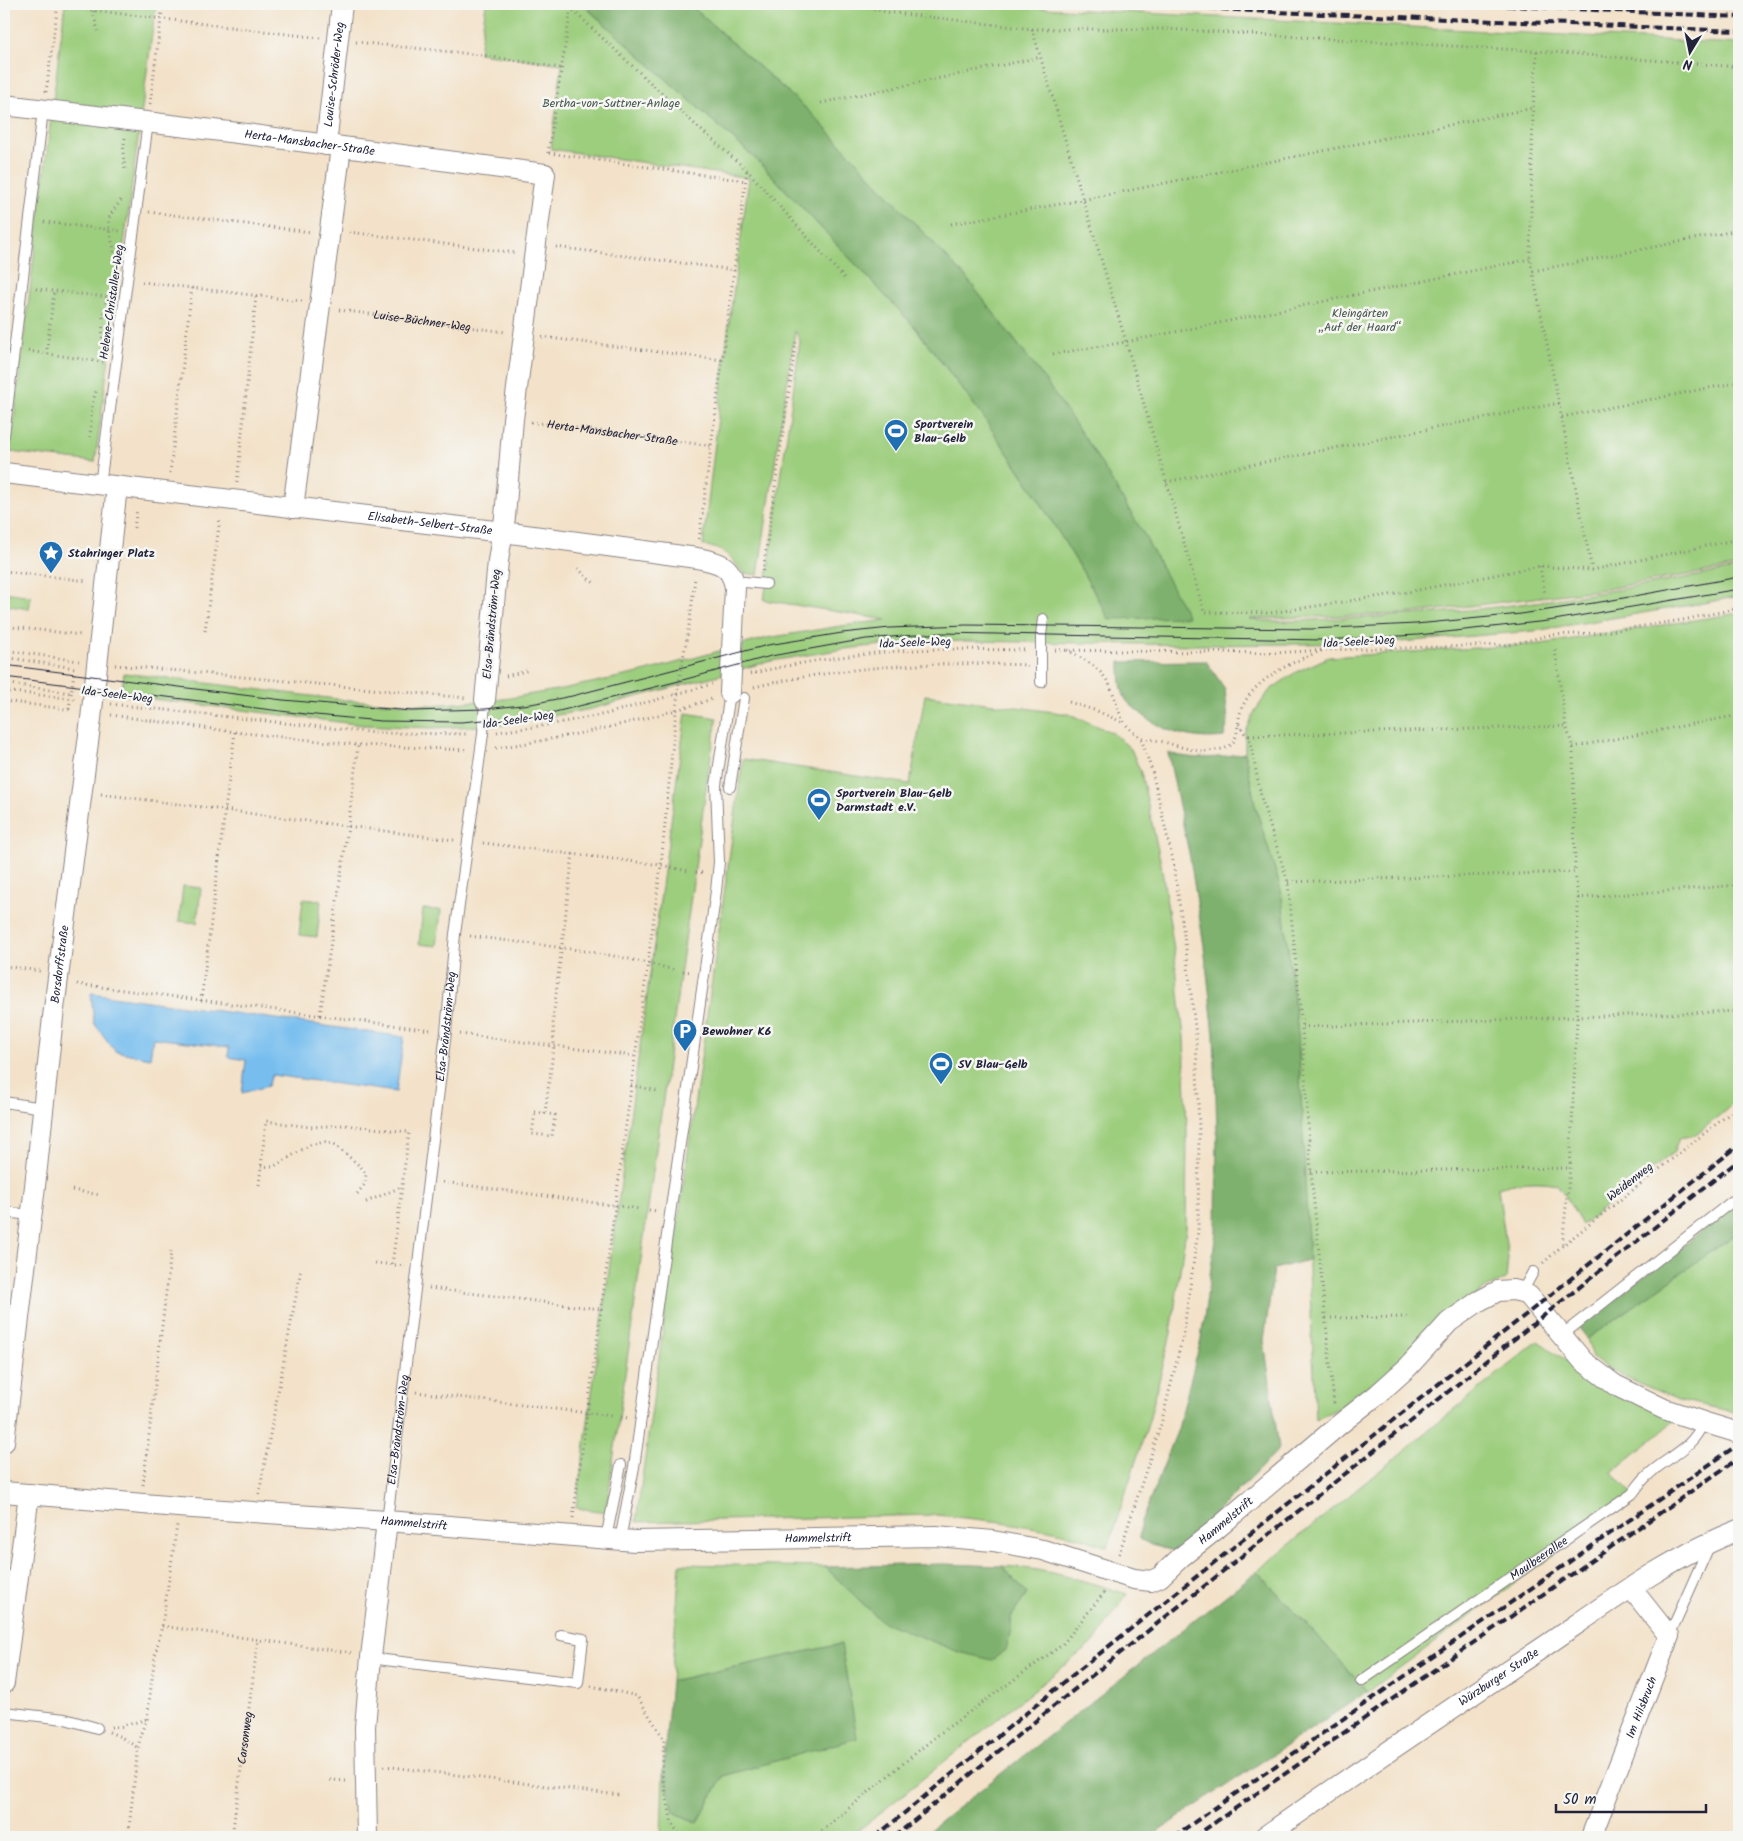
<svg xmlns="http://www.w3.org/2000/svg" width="1743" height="1841" font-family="Kalam,sans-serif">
<rect width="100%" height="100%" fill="#f6f6f2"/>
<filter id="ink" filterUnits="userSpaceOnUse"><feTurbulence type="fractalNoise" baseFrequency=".02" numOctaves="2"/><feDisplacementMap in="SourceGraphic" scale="10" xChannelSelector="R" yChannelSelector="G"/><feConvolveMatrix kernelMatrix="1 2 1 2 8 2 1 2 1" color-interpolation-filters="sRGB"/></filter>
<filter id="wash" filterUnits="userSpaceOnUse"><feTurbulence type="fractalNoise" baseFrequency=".0096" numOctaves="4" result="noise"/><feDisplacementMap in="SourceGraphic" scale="20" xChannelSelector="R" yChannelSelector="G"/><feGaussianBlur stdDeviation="1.12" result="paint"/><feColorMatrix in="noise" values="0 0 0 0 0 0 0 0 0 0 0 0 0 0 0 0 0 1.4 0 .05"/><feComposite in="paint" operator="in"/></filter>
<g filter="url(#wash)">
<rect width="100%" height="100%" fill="#f3e2c9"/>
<g fill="#9dce7e" stroke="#60785c">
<path d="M 65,4 L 156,4 L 95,462 L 10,452 Z"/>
<path d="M 486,4 L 582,4 L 760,163 L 914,326 L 982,415 L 1032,489 L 1080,567 L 1109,619 L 1040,373 L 968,280 L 810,112 L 689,4 L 987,4 L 1006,6 L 1739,44 L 1739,566 L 1606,589 L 1405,614 L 1249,619 C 1282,624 1318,619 1351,618 C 1482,614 1611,592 1739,568 L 1739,596 L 1709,602 L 1534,631 L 1387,643 L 1197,645 L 965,641 L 892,644 L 844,649 L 771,661 L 591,709 L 502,725 L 431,728 L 363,725 L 121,695 L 124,673 L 344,700 L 432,705 L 504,699 L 562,689 L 639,673 L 767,638 L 841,626 L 887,620 L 764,600 L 800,341 L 795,331 L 758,575 L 743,573 C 730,555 725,550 703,545 L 729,324 L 749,178 L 551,149 L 562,64 L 479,53 Z"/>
<path d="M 4,592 L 31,596 L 29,609 L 4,605 Z"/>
<path d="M 1739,613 L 1739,1099 L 1696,1135 L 1679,1138 L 1674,1152 L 1582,1225 L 1566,1197 L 1557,1184 C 1537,1180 1517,1182 1498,1188 L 1508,1258 L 1506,1279 L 1488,1287 L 1436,1321 L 1418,1339 L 1400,1365 L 1374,1388 L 1316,1420 L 1298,1035 L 1281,890 L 1255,805 L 1245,753 L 1245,734 L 1255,711 L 1270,690 L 1296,672 L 1329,657 L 1541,644 Z"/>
<path d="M 925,695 L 1069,714 L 1113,733 L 1131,749 L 1141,773 L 1161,864 L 1174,950 L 1184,1037 L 1187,1132 L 1186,1229 L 1171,1333 L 1149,1421 L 1108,1547 L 1082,1538 L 1054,1531 L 1002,1522 L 937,1515 L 636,1522 L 743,759 L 910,784 Z"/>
<path d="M 686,713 L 717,718 L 708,774 L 606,1512 L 576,1508 Z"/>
<path d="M 183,886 L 201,888 L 197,923 L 179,921 Z"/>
<path d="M 303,899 L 321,901 L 317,937 L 299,935 Z"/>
<path d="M 423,909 L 441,910 L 437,946 L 419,944 Z"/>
<path d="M 1739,1232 L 1739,1413 L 1678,1400 L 1609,1370 L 1593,1357 L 1587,1339 Z"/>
<path d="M 1538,1341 L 1595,1380 L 1676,1420 L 1612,1472 L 1634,1496 L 1368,1691 L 1257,1571 Z"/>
<path d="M 680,1564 L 825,1567 L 881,1621 L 1011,1629 L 1011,1617 L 1027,1594 L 1002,1566 C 1045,1568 1085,1581 1127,1594 L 1095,1641 L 850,1837 L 661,1837 L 663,1771 L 674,1812 L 697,1823 L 723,1776 L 856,1737 L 841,1644 L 671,1681 Z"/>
</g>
<g fill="#7eb16d" stroke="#506a54">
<path d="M 592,4 L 689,4 L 810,112 L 968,280 L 1040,373 L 1093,450 L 1142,531 L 1188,617 L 1109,619 L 1080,567 L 1032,489 L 982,415 L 914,326 L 760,163 L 588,9 Z"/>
<path d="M 1206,661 L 1225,689 L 1228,721 L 1224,737 C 1193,741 1161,732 1138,711 C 1134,708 1129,704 1126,700 C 1120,689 1120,675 1120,662 Z"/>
<path d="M 1168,753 C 1199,761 1214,758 1245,753 L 1255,805 L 1281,890 L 1298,1035 L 1309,1260 L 1274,1269 L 1264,1340 L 1279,1449 L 1178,1552 L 1151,1545 L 1140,1539 L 1140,1525 L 1178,1429 L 1201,1339 L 1216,1232 L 1217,1131 L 1214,1035 L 1204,946 L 1190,858 Z"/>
<path d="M 1739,1202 L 1739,1232 L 1587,1339 L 1578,1328 Z"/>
<path d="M 943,1564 L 1002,1566 L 1027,1594 L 1011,1617 L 1011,1629 L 1006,1650 L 992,1660 L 959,1652 L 881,1621 L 825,1567 Z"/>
<path d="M 1257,1571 L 1368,1691 L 1149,1837 L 921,1837 Z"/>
<path d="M 841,1644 L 857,1738 L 723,1776 L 697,1823 L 674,1812 L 663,1771 L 671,1681 Z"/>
</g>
<path fill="#77beef" stroke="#4c7095" d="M 91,993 L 404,1037 L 396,1092 L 272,1075 L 268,1086 L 242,1093 L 246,1060 L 228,1057 L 229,1047 L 153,1038 L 150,1058 L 115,1051 L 94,1023 Z"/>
</g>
<g filter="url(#ink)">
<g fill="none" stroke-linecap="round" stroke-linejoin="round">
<defs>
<g id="service">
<path d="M 4,435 L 43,110"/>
<path d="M 100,485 L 148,122"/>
<path d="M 734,581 L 766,584"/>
<path d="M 1041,682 L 1041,635 L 1043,619"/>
<path d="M 730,787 L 744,698"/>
<path d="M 4,1102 L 43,1108"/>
<path d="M 4,1212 L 31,1215"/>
<path d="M 1522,1292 L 1533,1272"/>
<path d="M 1562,1335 L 1739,1196"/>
<path id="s4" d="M 387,1521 L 446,1032 L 455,934 L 483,734 L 485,700"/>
<path d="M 606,1538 L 621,1465"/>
<path d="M 620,1540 L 634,1467 L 716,891 L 719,862 L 716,785 L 730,693"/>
<path d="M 1669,1636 L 1710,1544"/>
<path d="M 371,1657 L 385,1660 L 578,1683 L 583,1639 L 561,1635"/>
<path id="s5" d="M 1361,1681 L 1632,1494 C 1637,1488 1641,1481 1647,1476 C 1666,1457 1693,1450 1703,1422"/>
<path d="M 4,1712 L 65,1719 L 97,1728"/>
</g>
<g id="minor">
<path id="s6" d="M 4,105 L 246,134 L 545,174 L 513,419 L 505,517 L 498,561 L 485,700"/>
<path id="s7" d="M 326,145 L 342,4"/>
<path id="s8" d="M 4,473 L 503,532 L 697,558 C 717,562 731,564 735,587 L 730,693"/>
<path d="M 293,508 L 341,147"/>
<path id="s9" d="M 4,1442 L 35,1186 L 53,1017 L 91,719 L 117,487"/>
<path id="s10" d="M 4,1492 L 178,1507 L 387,1521 L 635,1541 L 936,1536 L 993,1541 L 1043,1550 L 1134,1579 L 1151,1581 L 1160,1577 L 1181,1557 L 1214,1531 L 1340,1424 L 1378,1394 L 1408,1367 L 1449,1322 L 1479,1301 L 1498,1291 L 1513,1290 L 1522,1292 L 1529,1296 L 1583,1361 L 1615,1385 L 1664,1409 L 1703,1422 L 1739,1433"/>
<path d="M 4,1683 L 29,1494"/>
<path d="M 367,1837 L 365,1727 L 371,1657 L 387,1521"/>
<path id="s11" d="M 1264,1837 C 1356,1773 1449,1710 1542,1648 C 1604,1606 1669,1557 1739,1530"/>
<path id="s12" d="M 1591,1837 L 1669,1636 L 1631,1588"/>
</g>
</defs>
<use href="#service" stroke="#8a8282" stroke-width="12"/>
<use href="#minor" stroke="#8a8282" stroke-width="22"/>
<g stroke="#8a8282" stroke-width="3" stroke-dasharray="1 4" stroke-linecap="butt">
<path d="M 41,4 L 320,38"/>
<path d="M 566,4 L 700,129 L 747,170 L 846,280"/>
<path d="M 849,4 L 886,12 L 1032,29 L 1166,29 L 1537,51 L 1739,67"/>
<path d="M 94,11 L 94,16 L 98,31"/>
<path d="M 1032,29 L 1126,342 L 1204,612 L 1270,613 L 1408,592 L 1540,566 L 1592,570 L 1739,539"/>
<path d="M 356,42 L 481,55 L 561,68"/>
<path d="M 1537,51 L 1533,108 L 1530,259 L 1592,570"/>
<path d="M 46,92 L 58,4"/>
<path d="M 821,103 L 1041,57"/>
<path d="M 150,104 L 163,4"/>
<path d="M 125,138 L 123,152 L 125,169"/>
<path d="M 548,153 L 571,8 L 574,4"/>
<path d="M 549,153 L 746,181"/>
<path d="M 149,212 L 311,232"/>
<path d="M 44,222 L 120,231"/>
<path d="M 951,224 L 1082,200 L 1533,108"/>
<path d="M 349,232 L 516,253"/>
<path d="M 556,247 L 735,270"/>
<path d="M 114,252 C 113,241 107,230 109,219 C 111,211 119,205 122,198"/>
<path d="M 1533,271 L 1739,230"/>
<path d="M 142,282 L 302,301"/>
<path d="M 36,289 L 107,297"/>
<path id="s1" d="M 339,310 L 506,332"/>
<path d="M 542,337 L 723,360"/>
<path d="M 102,348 L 103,315 L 109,290"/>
<path d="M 28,351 L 103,362"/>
<path d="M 48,354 L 47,348 L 54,291"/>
<path d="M 1053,354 L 1126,342 L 1530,259"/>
<path d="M 1562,417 L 1739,382"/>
<path id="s2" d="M 531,422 L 712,446"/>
<path d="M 90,437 L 92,405 L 96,391"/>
<path d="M 170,473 L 192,287"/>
<path d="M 237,482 L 256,296"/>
<path d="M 1166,482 L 1559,403"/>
<path d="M 134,528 L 137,509"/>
<path d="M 699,539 L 747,170"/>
<path d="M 1540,566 L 1545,594"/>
<path d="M 578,568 L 587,578 L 596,584"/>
<path d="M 4,571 L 88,581"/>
<path d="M 763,571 L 796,341"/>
<path d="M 4,626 L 82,635"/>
<path d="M 205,631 L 220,518"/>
<path d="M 4,650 L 79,661"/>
<path d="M 1055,650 L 1274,653 L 1324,650"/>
<path d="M 1067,650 C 1082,658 1098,666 1108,682 C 1120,704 1115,721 1140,737 C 1144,739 1150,739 1154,740 C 1169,742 1188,751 1203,751 C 1210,751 1226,750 1232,744 C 1239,735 1237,721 1241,711 C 1251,679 1296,660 1324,650 L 1509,645 L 1550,635 L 1597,633 L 1683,620 L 1739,608"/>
<path d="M 1555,650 L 1566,726 L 1573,747 L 1575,872 L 1578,898 L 1577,1017 L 1570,1168 L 1562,1246"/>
<path d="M 4,657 L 75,668"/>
<path d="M 115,665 L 467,698"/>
<path d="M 750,674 C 804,661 860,653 916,650 C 953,648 990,650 1027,650"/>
<path d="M 506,676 L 530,670"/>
<path d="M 4,683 L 71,693"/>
<path d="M 754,687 C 844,666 936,661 1028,665"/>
<path d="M 4,691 L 75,699"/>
<path d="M 4,701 L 73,710"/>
<path d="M 1069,702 L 1097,711 L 1122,722"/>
<path d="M 111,704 L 376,733 L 468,734"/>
<path d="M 69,709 L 74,673"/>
<path d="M 111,715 L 235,732 L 358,745 L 468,750"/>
<path d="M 1239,724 L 1245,734 L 1249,736 L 1262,801 L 1288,882 L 1302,1027 L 1311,1172 L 1334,1404"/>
<path d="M 497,732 L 547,725 L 606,714 L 712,684"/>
<path d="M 1249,736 L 1566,726"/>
<path d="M 1573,747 L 1739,715"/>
<path d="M 496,748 C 570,737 641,722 712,699"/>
<path d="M 101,794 L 454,840"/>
<path d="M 483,843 L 661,865 L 688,871"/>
<path d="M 696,872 L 705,873"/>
<path d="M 1288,882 L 1575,872"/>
<path d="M 1578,898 L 1739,885"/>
<path d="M 470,936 C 538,945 608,951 674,970"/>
<path d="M 4,966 L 40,971"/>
<path d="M 683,971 L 691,972"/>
<path d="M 77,984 L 431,1030"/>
<path d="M 201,1001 L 235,732"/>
<path d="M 320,1015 L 348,827 L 358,745"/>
<path d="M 1302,1027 L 1739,1011"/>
<path d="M 460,1034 L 634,1056"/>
<path d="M 631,1085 L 657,1091"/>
<path d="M 535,1112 L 555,1115 L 552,1136 L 532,1134 Z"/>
<path d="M 545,1113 L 554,1045 L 553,1019 L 573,853"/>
<path d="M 261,1166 L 273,1167 L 310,1145 L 325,1142 L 335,1145 L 361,1167 L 366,1174 L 365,1184 L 357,1194"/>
<path d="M 1311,1172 L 1570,1168"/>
<path d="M 443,1182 L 640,1209"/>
<path d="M 259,1185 L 266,1121 L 310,1127 L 344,1125 L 409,1132 L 392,1265"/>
<path d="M 72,1190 L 100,1195"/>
<path d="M 366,1202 L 401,1187"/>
<path d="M 649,1210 L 658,1211"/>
<path d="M 375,1263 L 405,1266"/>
<path d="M 1543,1263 L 1562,1246 L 1739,1106"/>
<path d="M 429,1288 L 600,1309"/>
<path d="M 1326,1318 L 1408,1317"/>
<path d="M 416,1392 L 612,1416"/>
<path d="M 621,1417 L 628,1418"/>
<path d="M 143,1485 L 171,1251"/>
<path d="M 259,1494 L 301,1269"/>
<path d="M 573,1518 L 661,865 L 679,681 L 690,620 L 695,578"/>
<path d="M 1119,1554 L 1161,1424 L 1183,1336 L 1198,1231 L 1199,1132 L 1196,1036 L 1186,949 L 1173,861 L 1152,771 L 1141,738"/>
<path d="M 162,1626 L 352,1653"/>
<path d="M 591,1686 L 615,1691 L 618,1688"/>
<path d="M 615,1691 L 637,1696 L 664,1739 L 662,1774 L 672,1824 L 681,1837"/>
<path d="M 111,1727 L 120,1727 L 147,1719"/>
<path d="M 109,1732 L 121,1737 L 138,1748"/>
<path d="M 384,1766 L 619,1795"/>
<path d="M 330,1780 L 347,1781"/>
<path d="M 128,1837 L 138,1748 L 141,1733 L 147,1719 L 155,1655 L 162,1626 L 177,1525"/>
<path id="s3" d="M 232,1837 L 258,1639"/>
<path d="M 814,1837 L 939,1734 L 1062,1645 L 1106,1590"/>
</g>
<use href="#service" stroke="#fff" stroke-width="10"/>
<use href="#minor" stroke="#fff" stroke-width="20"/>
<g stroke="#22223b" stroke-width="1">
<path d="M 4,665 L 283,700 L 412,711 L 485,709 L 531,704 L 572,696 L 768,645 L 842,633 L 890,628 L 966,625 L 1311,629 L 1416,624 L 1521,614 L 1607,601 L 1739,577"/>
<path d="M 4,677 L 305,714 L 381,721 L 461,722 L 517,717 L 555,712 L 679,681 L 771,656 L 866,639 L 941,633 L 1322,640 L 1418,635 L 1548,621 L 1739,589"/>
</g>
<g stroke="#22223b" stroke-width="4" stroke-dasharray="8 4" stroke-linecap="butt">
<path d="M 1149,4 L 1252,11 L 1739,31"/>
<path d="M 1471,4 L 1739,17"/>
<path d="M 875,1837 L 1074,1674 L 1739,1145"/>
<path d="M 894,1837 L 1055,1705 L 1739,1160"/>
<path d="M 1173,1837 L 1739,1444"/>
<path d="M 1194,1837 L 1739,1458"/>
</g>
</g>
</g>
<defs>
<symbol id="stadium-pin" viewBox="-11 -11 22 30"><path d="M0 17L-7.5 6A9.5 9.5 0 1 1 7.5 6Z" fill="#1f6fb2" stroke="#f6f6f2"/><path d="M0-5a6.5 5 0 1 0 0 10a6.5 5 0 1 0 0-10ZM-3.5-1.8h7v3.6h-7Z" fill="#fff"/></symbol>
<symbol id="sight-pin" viewBox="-11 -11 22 30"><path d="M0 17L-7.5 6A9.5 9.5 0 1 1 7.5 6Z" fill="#1f6fb2" stroke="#f6f6f2"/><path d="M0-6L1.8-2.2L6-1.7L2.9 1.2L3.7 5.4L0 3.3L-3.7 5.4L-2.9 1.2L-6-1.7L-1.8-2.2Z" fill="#fff"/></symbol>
<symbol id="parking-pin" viewBox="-11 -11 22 30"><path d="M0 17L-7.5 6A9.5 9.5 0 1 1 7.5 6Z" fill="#1f6fb2" stroke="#f6f6f2"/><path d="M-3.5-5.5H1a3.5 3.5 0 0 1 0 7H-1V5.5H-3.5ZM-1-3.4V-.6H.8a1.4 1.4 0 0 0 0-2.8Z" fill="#fff"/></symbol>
</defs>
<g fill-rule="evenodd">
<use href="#stadium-pin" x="882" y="417" width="28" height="38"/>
<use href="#sight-pin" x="37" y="539" width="28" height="38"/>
<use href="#stadium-pin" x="805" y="786" width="28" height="38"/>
<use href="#parking-pin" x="671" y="1017" width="28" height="38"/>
<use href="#stadium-pin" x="927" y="1050" width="28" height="38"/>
</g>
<g text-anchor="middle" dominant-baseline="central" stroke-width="5" stroke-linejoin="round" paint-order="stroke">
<g font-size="12" fill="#22223b" stroke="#f6f6f2">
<text stroke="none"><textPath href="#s7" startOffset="71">Louise-Schröder-Weg</textPath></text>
<text stroke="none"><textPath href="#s6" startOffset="308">Herta-Mansbacher-Straße</textPath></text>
<text transform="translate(112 302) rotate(-82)">Helene-Christaller-Weg</text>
<text stroke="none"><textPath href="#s1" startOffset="84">Luise-Büchner-Weg</textPath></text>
<text stroke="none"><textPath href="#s2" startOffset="82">Herta-Mansbacher-Straße</textPath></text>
<text stroke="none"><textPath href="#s8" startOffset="429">Elisabeth-Selbert-Straße</textPath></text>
<text transform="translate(492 624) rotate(-85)">Elsa-Brändström-Weg</text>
<text transform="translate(1359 642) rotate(-3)">Ida-Seele-Weg</text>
<text transform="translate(915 643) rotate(-2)">Ida-Seele-Weg</text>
<text transform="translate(117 695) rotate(7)">Ida-Seele-Weg</text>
<text transform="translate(518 720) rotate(-8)">Ida-Seele-Weg</text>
<text stroke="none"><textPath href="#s9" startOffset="481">Borsdorffstraße</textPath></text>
<text stroke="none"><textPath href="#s4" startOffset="498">Elsa-Brändström-Weg</textPath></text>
<text transform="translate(1630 1182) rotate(-38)">Weidenweg</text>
<text stroke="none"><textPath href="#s4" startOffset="92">Elsa-Brändström-Weg</textPath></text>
<text stroke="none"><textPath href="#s10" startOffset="1251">Hammelstrift</textPath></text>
<text stroke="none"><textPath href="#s10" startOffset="411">Hammelstrift</textPath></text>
<text stroke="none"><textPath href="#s10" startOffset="816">Hammelstrift</textPath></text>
<text stroke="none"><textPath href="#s5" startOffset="216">Maulbeerallee</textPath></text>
<text stroke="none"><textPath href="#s11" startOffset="284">Würzburger Straße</textPath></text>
<text stroke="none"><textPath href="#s12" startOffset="139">Im Hilsbruch</textPath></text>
<text stroke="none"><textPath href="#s3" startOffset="100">Carsonweg</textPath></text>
</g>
<g font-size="12" fill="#47564f" stroke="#f6f6f2">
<text x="611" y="103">Bertha-von-Suttner-Anlage</text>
<text x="1360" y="313">Kleingärten<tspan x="1360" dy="14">„Auf der Haard“</tspan></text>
</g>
<g font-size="12" font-weight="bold" fill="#22223b" stroke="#f6f6f2" text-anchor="start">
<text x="914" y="424">Sportverein<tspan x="914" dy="14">Blau-Gelb</tspan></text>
<text x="68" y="553">Stahringer Platz</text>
<text x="836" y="793">Sportverein Blau-Gelb<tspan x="836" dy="14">Darmstadt e.V.</tspan></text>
<text x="702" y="1031">Bewohner K6</text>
<text x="958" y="1064">SV Blau-Gelb</text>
</g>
</g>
<rect width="1743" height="1841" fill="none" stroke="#f6f6f2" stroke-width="20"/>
<g transform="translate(1690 52) rotate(190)" stroke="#f6f6f2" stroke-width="4" paint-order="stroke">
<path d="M0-4L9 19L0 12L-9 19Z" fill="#22223b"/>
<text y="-8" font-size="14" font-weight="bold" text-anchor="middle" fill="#22223b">N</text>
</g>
<path d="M1556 1804v8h150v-8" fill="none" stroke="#22223b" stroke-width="2.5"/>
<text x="1563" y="1804" font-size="15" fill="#22223b" stroke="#f6f6f2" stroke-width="4" paint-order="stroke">50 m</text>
</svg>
